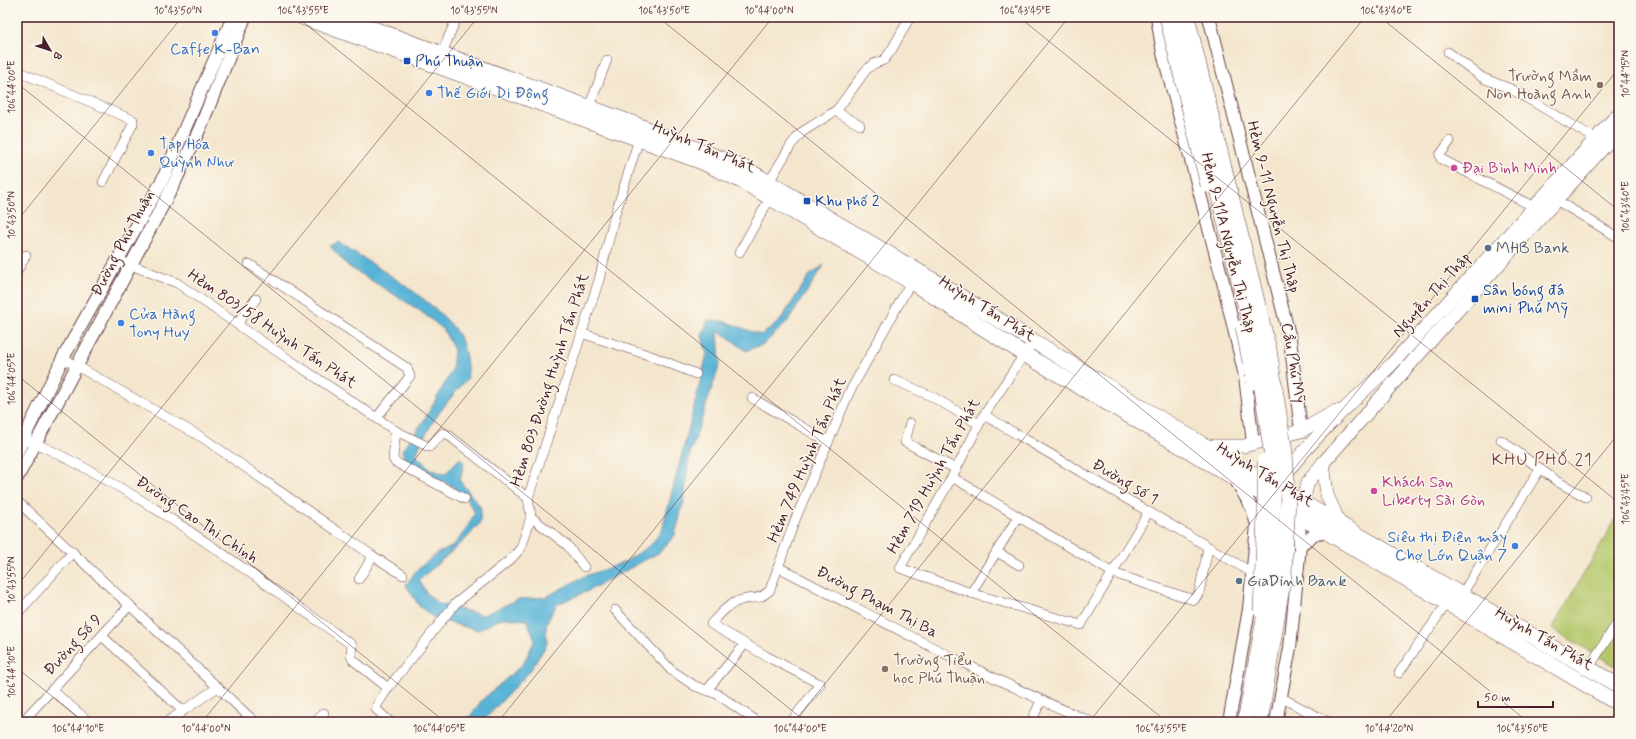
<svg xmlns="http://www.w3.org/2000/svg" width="1636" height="739" font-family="Mynerve,sans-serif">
<rect width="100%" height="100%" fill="#fbf7ec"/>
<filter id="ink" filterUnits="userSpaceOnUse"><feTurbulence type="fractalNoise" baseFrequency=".025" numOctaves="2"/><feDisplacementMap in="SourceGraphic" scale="8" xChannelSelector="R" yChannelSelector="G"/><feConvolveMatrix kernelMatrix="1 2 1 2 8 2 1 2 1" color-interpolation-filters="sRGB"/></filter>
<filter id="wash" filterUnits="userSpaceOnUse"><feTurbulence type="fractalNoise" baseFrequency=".012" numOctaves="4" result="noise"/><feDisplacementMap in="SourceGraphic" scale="16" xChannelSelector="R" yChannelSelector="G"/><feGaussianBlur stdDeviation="0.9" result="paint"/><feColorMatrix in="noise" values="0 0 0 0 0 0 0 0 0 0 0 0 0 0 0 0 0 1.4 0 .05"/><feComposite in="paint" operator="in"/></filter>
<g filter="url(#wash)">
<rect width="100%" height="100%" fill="#f4e6cd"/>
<path fill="#b4c76a" stroke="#7f734a" d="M 1619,513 L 1619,668 L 1552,629 Z"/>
<path fill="#59b4d7" stroke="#526a81" d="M 339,242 C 373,266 439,301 459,336 C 466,348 467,364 468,378 C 446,402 428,425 416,455 L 431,470 L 445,474 L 460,458 L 464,462 L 460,481 L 481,508 L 480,523 L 466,539 L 419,580 L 427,594 L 439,604 L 483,615 L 519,599 L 546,597 L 583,577 L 625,562 L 651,545 L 662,530 L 688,431 L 707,354 L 702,336 L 708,320 L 726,322 L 761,335 L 780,321 L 809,276 L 824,265 L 788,321 L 764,344 L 746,351 L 728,337 L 718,331 L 720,364 L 689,457 L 684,501 L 675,535 L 660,552 L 586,592 L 557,604 L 546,624 L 547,644 L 530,671 L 482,722 L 466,722 L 482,700 L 523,664 L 535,640 L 527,620 L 503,618 L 478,630 L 454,624 L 434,618 L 419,606 L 406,585 L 415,572 L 436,554 L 453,546 L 465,531 L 475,513 L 467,500 L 453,486 L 406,467 L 402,450 L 423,422 L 452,371 L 454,350 L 443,329 L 419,310 L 348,266 L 330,246 Z"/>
</g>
<g filter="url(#ink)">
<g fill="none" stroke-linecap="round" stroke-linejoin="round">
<defs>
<g id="minor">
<path d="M 1448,52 L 1483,78 L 1513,90 L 1596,139"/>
<path d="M 442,53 L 457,17"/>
<path d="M 17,71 L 133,120 L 133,124 L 103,182"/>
<path d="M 589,107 L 607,60"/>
<path d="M 835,111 L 860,125"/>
<path d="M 1450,141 L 1440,155 L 1441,159 L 1534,207"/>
<path d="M 769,182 L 791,145 L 802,132 L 837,110 L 866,70 L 873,64 L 884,60 L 891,51 L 910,17"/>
<path d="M 1556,200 L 1619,238"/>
<path d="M 739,253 L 770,198"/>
<path d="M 118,260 L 177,283 L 254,336 L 396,431 L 429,447 L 443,433 L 447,434 L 528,498"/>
<path d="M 249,264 L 407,368 L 410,376 L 407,380 L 377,417"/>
<path d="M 17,271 L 26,255"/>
<path d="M 237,324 L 256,299"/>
<path d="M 581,333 L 651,356 L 696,374"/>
<path d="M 1033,341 L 984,415 L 952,477 L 900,568 L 971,593 L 1081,625 L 1148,513"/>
<path d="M 63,358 L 203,438 L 373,556 L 403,575"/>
<path d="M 894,380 L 931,396 L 979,424"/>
<path d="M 752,398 L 828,442"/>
<path d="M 984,415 L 1251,572"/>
<path d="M 910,423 L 905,442 L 956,469"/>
<path d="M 396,431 L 393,458 L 395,462 L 465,499"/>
<path d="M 17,435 C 138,487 244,569 352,645 L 351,656 L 353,660 L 388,688"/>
<path d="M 1501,440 L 1558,482 L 1586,497"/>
<path d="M 952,477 L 1113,573 L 1194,600 L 1199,593 L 1208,548"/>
<path d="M 17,501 L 255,722"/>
<path d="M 531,517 L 567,545 L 584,567"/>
<path d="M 997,552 L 1019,565"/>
<path d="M 778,567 C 882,621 984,677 1092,722"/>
<path d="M 359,579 L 373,556"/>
<path d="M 971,593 L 1018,517"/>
<path d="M 1462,594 L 1540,469"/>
<path d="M 615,610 L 671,670 L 695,686 L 717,694 L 758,722"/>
<path d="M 17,614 L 73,552"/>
<path d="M 102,636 L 183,711"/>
<path d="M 1588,669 L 1619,620"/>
<path d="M 1399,673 L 1447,603"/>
<path d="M 52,690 L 89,722"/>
<path d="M 707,690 L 745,644"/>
<path d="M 1280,697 L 1328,722"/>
<path d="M 22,722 L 130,605"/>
<path d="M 167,722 L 218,687"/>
<path d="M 313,722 L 324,713"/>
<path d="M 390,722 L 376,709 L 377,705 L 388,688 L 455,604 L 510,560 L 521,548 L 531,517 L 528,498 L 599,280 L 614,218 L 639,139"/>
<path d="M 791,722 L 820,684 L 766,656 L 711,624 C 720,614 728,604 741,600 C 755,596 757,602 770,590 L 795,520 L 849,393 L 911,282"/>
<path d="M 1031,722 L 1041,701"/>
</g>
<g id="tertiary">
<path d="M 1157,17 L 1163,53 L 1223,282 L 1245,376 L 1253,443"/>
<path d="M 1209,17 L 1290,339 L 1301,431"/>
<path d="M 17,452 L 63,358 L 163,179 L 233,17"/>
<path d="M 1234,477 L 1252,508 L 1257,525"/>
<path d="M 17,478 L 174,184 L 200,128 L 245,17"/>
<path d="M 1300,545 L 1318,532 L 1328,533"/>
<path d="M 1229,722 L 1249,609 L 1257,525 L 1262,510"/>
<path d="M 1276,722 L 1290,648 L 1300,545 L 1299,517"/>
</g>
<g id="secondary">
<path d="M 1205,446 L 1244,446 L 1301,431 L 1336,411"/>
<path d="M 1323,463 L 1327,495 L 1339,522"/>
<path d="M 1283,477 C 1314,436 1353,401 1391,365 L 1619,113"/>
<path d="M 1300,512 L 1308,482 L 1323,463 L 1449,320 L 1619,130"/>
</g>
<g id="primary">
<path d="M 302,17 L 639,139 L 702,162 L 742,181 L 911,282 L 1024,354 L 1619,704"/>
<path d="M 341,17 L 632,123 L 746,169 L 958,295 L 1205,446 L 1619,686"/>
</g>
</defs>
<use href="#minor" stroke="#643d43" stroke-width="10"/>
<use href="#tertiary" stroke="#643d43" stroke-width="14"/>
<use href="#secondary" stroke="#643d43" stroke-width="14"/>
<use href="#primary" stroke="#643d43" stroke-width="16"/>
<use href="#minor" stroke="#fff" stroke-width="9"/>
<use href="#tertiary" stroke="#fff" stroke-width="12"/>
<use href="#secondary" stroke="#fff" stroke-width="13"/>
<use href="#primary" stroke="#fff" stroke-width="15"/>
<defs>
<g id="primary-bridge">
<path d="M 1167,17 L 1208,185"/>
<path d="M 1243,327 L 1254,382"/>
<path d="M 1261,611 L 1265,514 L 1265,461"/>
</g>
<g id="trunk-bridge">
<path d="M 1175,17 L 1256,349 L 1271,450 L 1273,495 L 1270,586 L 1245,722"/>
<path d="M 1187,17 L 1269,350 L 1285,453 L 1288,499 L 1284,575 L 1260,722"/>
</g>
</defs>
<use href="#primary-bridge" stroke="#643d43" stroke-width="16" stroke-linecap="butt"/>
<use href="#trunk-bridge" stroke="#643d43" stroke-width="16" stroke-linecap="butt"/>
<use href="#primary-bridge" stroke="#fff" stroke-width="15"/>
<use href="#trunk-bridge" stroke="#fff" stroke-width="15"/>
</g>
</g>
<path fill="none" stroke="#4a1f2b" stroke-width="1" stroke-opacity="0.45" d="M 297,17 L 1167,722M 658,17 L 1528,722M 1019,17 L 1619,503M 1380,17 L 1619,211M 17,83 L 806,722M 17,221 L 182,17M 17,375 L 445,722M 17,586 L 478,17M 17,668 L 84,722M 202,722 L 773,17M 498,722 L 1069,17M 794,722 L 1365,17M 1089,722 L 1619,68M 1385,722 L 1619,433"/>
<g fill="#3f7fe0" stroke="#fbf7ec" stroke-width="1.5">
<circle cx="215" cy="33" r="4"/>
<circle cx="429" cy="93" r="4"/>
<circle cx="151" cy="153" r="4"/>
<circle cx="121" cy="323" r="4"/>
<circle cx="1515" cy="546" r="4"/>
</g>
<g fill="#1a4fb4" stroke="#fbf7ec" stroke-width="1.5">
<rect x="403" y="57" width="8" height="8" rx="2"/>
<rect x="803" y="197" width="8" height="8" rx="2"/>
<rect x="1471" y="295" width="8" height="8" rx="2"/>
</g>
<g fill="#8d6e63" stroke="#fbf7ec" stroke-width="1.5">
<circle cx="1600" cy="85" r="4"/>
<circle cx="885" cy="669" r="4"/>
</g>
<g fill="#d1479c" stroke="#fbf7ec" stroke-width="1.5">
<circle cx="1454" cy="168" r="4"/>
<circle cx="1374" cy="491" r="4"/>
</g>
<g fill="#5c6f8a" stroke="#fbf7ec" stroke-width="1.5">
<circle cx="1488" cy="248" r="4"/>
<circle cx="1239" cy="581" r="4"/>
</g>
<g text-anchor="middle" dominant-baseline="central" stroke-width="3" stroke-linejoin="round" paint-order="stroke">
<g font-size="16" fill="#366cbe" stroke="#fbf7ec" text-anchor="start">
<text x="215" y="49" text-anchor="middle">Caffe K-Ban</text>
<text x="437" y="93">Thế Giới Di Động</text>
<text x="159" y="144">Tạp Hóa<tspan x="159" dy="18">Quỳnh Như</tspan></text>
<text x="129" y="314">Cửa Hàng<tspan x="129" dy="18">Tony Huy</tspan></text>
<text x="1507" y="537" text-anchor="end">Siêu thị Điện máy<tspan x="1507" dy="18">Chợ Lớn Quận 7</tspan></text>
</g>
<g font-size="16" fill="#164399" stroke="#fbf7ec" text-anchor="start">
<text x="415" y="61">Phú Thuận</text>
<text x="815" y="201">Khu phố 2</text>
<text x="1483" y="290">Sân bóng đá<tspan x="1483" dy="18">mini Phú Mỹ</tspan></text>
</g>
<g font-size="16" fill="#785e54" stroke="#fbf7ec" text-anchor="end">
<text x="1592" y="76">Trường Mầm<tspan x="1592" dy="18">Non Hoàng Anh</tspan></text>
<text x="893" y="660" text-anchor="start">Trường Tiểu<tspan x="893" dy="18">học Phú Thuận</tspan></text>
</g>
<g font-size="16" fill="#4a1f2b" stroke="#fbf7ec">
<text transform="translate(704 147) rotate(23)">Huỳnh Tấn Phát</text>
<text transform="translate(1273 207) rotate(76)">Hẻm 9-11 Nguyễn Thị Thập</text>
<text transform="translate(123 243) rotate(-62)">Đường Phú Thuận</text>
<text transform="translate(1228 243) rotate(76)">Hẻm 9-11A Nguyễn Thị Thập</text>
<text transform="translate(1432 295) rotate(-48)">Nguyễn Thị Thập</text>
<text transform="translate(987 309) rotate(32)">Huỳnh Tấn Phát</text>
<text transform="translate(272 329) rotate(34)">Hẻm 803/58 Huỳnh Tấn Phát</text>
<text transform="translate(1293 363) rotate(80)">Cầu Phú Mỹ</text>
<text transform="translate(550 380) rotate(-72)">Hẻm 803 Đường Huỳnh Tấn Phát</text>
<text transform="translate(807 460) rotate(-67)">Hẻm 749 Huỳnh Tấn Phát</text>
<text transform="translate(1265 475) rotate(31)">Huỳnh Tấn Phát</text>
<text transform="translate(934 476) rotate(-61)">Hẻm 719 Huỳnh Tấn Phát</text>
<text transform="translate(1125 482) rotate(31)">Đường số 1</text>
<text transform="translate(197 520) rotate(34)">Đường Cao Thị Chính</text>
<text transform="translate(877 602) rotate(28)">Đường Phạm Thị Ba</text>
<text transform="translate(1544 639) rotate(30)">Huỳnh Tấn Phát</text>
<text transform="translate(73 645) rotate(-47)">Đường Số 9</text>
</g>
<g font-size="16" fill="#b23c85" stroke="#fbf7ec" text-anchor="start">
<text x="1462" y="168">Đại Bình Minh</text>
<text x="1382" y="482">Khách Sạn<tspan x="1382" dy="18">Liberty Sài Gòn</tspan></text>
</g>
<g font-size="16" fill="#4e5e75" stroke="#fbf7ec" text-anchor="start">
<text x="1496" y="248">MHB Bank</text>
<text x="1247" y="581">GiaDinh Bank</text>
</g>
<g font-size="17" letter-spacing="1" fill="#7e4745" stroke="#fbf7ec">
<text x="1542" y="460">KHU PHỐ 21</text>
</g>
</g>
<rect width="1636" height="739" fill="none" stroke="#fbf7ec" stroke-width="44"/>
<g transform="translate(50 50) rotate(129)" stroke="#fbf7ec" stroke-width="3" paint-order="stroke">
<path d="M0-3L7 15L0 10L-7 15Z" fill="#4a1f2b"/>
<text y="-6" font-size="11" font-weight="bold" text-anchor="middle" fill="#4a1f2b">B</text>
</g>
<path d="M1478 701v6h75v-6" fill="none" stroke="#4a1f2b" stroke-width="2"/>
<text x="1484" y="701" font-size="12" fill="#4a1f2b" stroke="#fbf7ec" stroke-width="3" paint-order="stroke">50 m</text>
<rect x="22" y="22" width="1592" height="695" fill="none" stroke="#4a1f2b" stroke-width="1.5"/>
<g font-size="10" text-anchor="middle" fill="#4a1f2b">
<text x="178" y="14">10°43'50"N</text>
<text x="303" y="14">106°43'55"E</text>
<text x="474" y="14">10°43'55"N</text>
<text x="664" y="14">106°43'50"E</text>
<text x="769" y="14">10°44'00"N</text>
<text x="1025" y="14">106°43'45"E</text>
<text x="1386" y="14">106°43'40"E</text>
<text transform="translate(1625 74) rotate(-90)" y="4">10°44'15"N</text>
<text transform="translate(11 87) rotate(-90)" y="4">106°44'00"E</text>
<text transform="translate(1625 207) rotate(-90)" y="4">106°43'40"E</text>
<text transform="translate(11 215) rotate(-90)" y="4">10°43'50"N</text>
<text transform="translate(11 379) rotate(-90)" y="4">106°44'05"E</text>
<text transform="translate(1625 499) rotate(-90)" y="4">106°43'45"E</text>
<text transform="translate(11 580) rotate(-90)" y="4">10°43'55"N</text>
<text transform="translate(11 672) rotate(-90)" y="4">106°44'10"E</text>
<text x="78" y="732">106°44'10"E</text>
<text x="206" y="732">10°44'00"N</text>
<text x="439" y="732">106°44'05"E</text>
<text x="800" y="732">106°44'00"E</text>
<text x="1161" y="732">106°43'55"E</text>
<text x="1389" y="732">10°44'20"N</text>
<text x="1522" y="732">106°43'50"E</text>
</g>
</svg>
